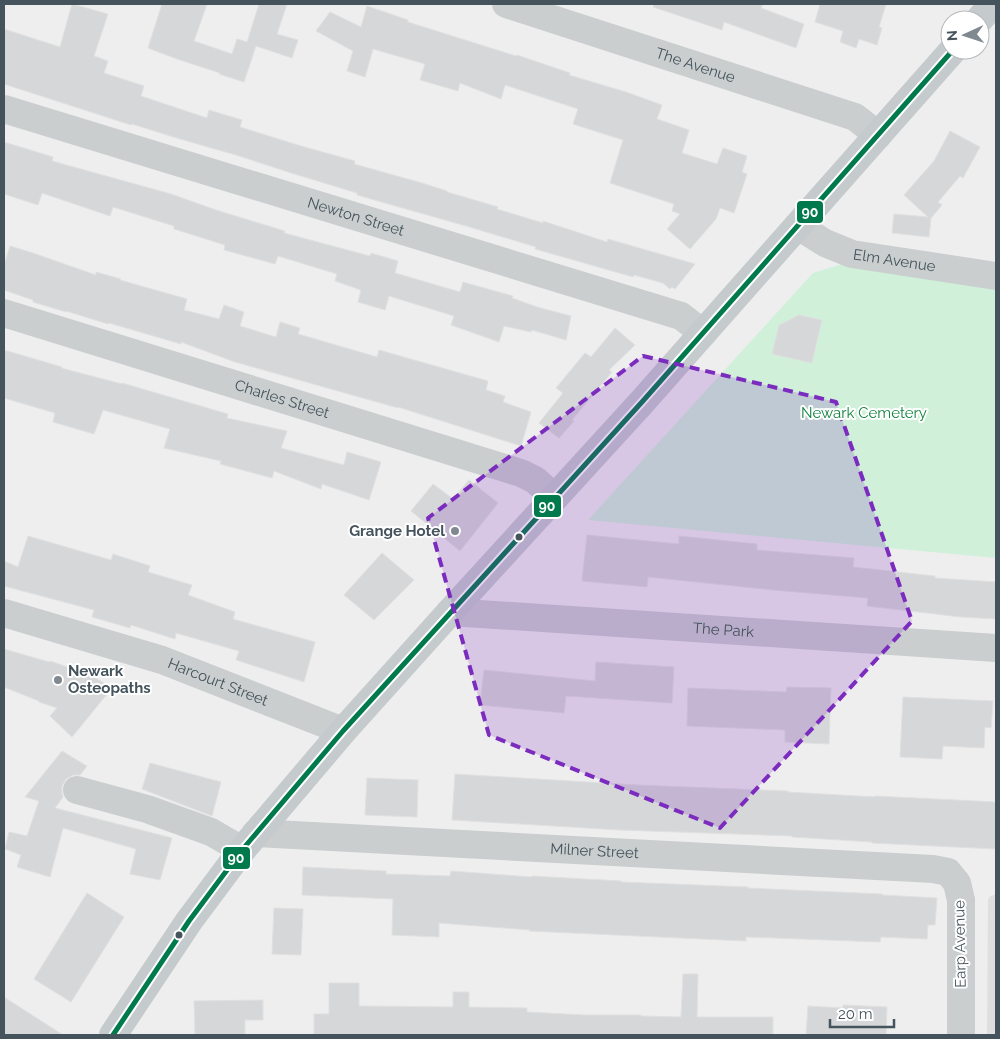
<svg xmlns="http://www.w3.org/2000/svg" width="1000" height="1039" font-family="Raleway,sans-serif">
<rect width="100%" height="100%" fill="#efeeee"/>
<path fill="#e0dfe0" d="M 996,894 L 996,1035 L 987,1035 L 988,901 L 989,897 Z"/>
<path fill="#d0f0d9" d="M 842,264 L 996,288 L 996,558 L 588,520 L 813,273 Z"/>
<g fill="#d6d7d8" stroke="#e0e0e1">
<path d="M 72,4 L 108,14 L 94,56 L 108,61 L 104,73 L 144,86 L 141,96 L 207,118 L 209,110 L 242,120 L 240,127 L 301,146 L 355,161 L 354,164 L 422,183 L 447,191 L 447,192 L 498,207 L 497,209 L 543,223 L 543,221 L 607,242 L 608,239 L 695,264 L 675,289 L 672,287 L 670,289 L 663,283 L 634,275 L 633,277 L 535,249 L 536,247 L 466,226 L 357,195 L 357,193 L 288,172 L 236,155 L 180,139 L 132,124 L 131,125 L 4,84 L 4,29 L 60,47 Z"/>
<path d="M 162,4 L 207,4 L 194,41 L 232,54 L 237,39 L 247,42 L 259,4 L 287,4 L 277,34 L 298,40 L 292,58 L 256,46 L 244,82 L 219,74 L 220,73 L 177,59 L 148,48 Z"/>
<path d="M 654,4 L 763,4 L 761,8 L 804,24 L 796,48 L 724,22 L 722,30 L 653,7 Z"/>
<path d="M 820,4 L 886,4 L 879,27 L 882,28 L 877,45 L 859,39 L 856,48 L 840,42 L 843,31 L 815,22 Z"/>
<path d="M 367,6 L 408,20 L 408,22 L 516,56 L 517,55 L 570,73 L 569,75 L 626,92 L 662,105 L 657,119 L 689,130 L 682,153 L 717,164 L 723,148 L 747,156 L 742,172 L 747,174 L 734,213 L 720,208 L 716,219 L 690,249 L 667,229 L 680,214 L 672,211 L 674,204 L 610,183 L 623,140 L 573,124 L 578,109 L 505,85 L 501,99 L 460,83 L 458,91 L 420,80 L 425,64 L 373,49 L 365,77 L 347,71 L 353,51 L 316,31 L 330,12 L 361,27 Z"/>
<path d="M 950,131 L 980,147 L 963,178 L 960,176 L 938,202 L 942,205 L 931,218 L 929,237 L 892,233 L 894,214 L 928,217 L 904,195 L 934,161 Z"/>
<path d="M 4,142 L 53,157 L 52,161 L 171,194 L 216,210 L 285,231 L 284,233 L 370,256 L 371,253 L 398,261 L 395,273 L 460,292 L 463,282 L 513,296 L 512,298 L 537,307 L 571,316 L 566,340 L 532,330 L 531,332 L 504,326 L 499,342 L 451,325 L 454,316 L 389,296 L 385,310 L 358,302 L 361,290 L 335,281 L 337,274 L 278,256 L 275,264 L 224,250 L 225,245 L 174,229 L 174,226 L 113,207 L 110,216 L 42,193 L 38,205 L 4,194 Z"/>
<path d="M 10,246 L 33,253 L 96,275 L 96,272 L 121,279 L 120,280 L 187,299 L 184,310 L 219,319 L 224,305 L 244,312 L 240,326 L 276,337 L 280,322 L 300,328 L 298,334 L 377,357 L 379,350 L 488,381 L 486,390 L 505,396 L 503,402 L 531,412 L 521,446 L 398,407 L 398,408 L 235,362 L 181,342 L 181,344 L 109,323 L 108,324 L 66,311 L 66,312 L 33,302 L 33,300 L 4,290 L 4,265 Z"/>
<path d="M 799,315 L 822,320 L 812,363 L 772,354 L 779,325 Z"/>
<path d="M 615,328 L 635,345 L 609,370 L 612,372 L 572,420 L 574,421 L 559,438 L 539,423 L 563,393 L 556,388 L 585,353 L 591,357 Z"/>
<path d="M 4,350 L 62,367 L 61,368 L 122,384 L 122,383 L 228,414 L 227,418 L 287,431 L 281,448 L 344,465 L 347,452 L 381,462 L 369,500 L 322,484 L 321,489 L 274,471 L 272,478 L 220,464 L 221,461 L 164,448 L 170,429 L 103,410 L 94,434 L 53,422 L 55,413 L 4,398 Z"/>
<path d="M 469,480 L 498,503 L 460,551 L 411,511 L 433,484 L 453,499 Z"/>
<path d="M 587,535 L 679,544 L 679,536 L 757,544 L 757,550 L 854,558 L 853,567 L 935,576 L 935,578 L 996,582 L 996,619 L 961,617 L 867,606 L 868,598 L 773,590 L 648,577 L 647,587 L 582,581 Z"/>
<path d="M 28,536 L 111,560 L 113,554 L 150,566 L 148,572 L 192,585 L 188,595 L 235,612 L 233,619 L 315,642 L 304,682 L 236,660 L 239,651 L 176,633 L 175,639 L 131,625 L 130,628 L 92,617 L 94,610 L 4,586 L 4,561 L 18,567 Z"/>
<path d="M 382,553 L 414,580 L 374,620 L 344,595 Z"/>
<path d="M 4,649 L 49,662 L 50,661 L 91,675 L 112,688 L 72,737 L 50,716 L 57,708 L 39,702 L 39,701 L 4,687 Z"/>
<path d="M 596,662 L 674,667 L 672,703 L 566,696 L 564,713 L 480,705 L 484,670 L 595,681 Z"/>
<path d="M 787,687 L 831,688 L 829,744 L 785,742 L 785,730 L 687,726 L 688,688 L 786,692 Z"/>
<path d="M 903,697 L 993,701 L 991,728 L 985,727 L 984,748 L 943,746 L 942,759 L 900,757 Z"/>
<path d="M 62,751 L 87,766 L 80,775 L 73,775 L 66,779 L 62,786 L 62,794 L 63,797 L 55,808 L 172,838 L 160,880 L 130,874 L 136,849 L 63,828 L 50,877 L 17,867 L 21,855 L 5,849 L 9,832 L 27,836 L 39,801 L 25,797 Z"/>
<path d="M 150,763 L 221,782 L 212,816 L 142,789 Z"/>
<path d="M 455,774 L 638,785 L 788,791 L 788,792 L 875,797 L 875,796 L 996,802 L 996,849 L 872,843 L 872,842 L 792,837 L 792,836 L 619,830 L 452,820 Z"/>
<path d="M 367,778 L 418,780 L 417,817 L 365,815 Z"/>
<path d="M 303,867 L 386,871 L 386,874 L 450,876 L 451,871 L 532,877 L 532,876 L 621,881 L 621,882 L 748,887 L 748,888 L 882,894 L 882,895 L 937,898 L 935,925 L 928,925 L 927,939 L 881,937 L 880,942 L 746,937 L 746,941 L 529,931 L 530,930 L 439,923 L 439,937 L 392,935 L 393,899 L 302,895 Z"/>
<path d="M 87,893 L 124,917 L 71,1002 L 34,979 Z"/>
<path d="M 274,908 L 303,909 L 301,955 L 272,954 Z"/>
<path d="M 683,974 L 698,974 L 697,1017 L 773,1017 L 773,1035 L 314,1035 L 314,1014 L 329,1014 L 329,983 L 359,983 L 359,1006 L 453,1007 L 453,992 L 469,992 L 469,1007 L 527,1008 L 527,1012 L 585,1015 L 641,1015 L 641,1016 L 681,1017 Z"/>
<path d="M 4,997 L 63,1035 L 4,1035 Z"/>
<path d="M 263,1000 L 263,1020 L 245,1020 L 245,1035 L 195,1035 L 194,1001 Z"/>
<path d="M 843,1005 L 887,1007 L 886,1035 L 806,1035 L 808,1006 L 843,1008 Z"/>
</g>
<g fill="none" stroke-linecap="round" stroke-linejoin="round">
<g stroke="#cacecf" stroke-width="28">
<path id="s1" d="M 506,4 L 855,117 L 878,135"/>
<path id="s2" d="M 4,109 L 681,316 L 703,333"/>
<path id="s3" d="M 798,226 L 825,243 L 852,254 L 996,276"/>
<path id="s4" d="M 4,313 L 521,473 L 535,480 L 554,497"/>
<path id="s5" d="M 450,612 L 996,648"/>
<path id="s6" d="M 4,613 L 162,660 L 343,731"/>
<path d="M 77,790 L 147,809 L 211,832 L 242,850"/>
<path id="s7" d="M 256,833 L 933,869 L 948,872 L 957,883 L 961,900 L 961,1035"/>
</g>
<g stroke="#c5cacd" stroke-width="28">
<path d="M 979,20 L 993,4"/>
<path d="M 113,1035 L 189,921 L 242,850 L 343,731 L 450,612 L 642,402 L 953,50"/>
</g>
<defs>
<path id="bus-1" d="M 113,1035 L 189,921 L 242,850 L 343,731 L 642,402 L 953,50"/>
</defs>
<use href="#bus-1" stroke="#fff" stroke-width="9"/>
<use href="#bus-1" stroke="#007a4d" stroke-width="5"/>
</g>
<path fill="#7b2cbf" fill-opacity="0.2" stroke="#7b2cbf" stroke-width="4" stroke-dasharray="10 6" stroke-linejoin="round" d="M 643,356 L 836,402 L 912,621 L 720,828 L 489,735 L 428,518 Z"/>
<g fill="#80898f" stroke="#fff" stroke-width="2">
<circle cx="455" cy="531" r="5"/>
<circle cx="58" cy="680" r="5"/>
</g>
<g fill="#44535c" stroke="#fff" stroke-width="2">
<circle cx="519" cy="537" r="4.5"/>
<circle cx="179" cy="935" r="4.5"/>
</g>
<g text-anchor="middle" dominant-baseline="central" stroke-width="4" stroke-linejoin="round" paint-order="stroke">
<g font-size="15" fill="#44535c" stroke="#fff">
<text stroke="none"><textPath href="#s1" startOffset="199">The Avenue</textPath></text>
<text stroke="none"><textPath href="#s2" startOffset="368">Newton Street</textPath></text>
<text stroke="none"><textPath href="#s3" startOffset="104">Elm Avenue</textPath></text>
<text stroke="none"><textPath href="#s4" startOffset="291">Charles Street</textPath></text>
<text stroke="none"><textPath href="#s5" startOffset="274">The Park</textPath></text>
<text stroke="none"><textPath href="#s6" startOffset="225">Harcourt Street</textPath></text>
<text stroke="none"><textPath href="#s7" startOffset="339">Milner Street</textPath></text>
<text transform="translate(960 944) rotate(-91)">Earp Avenue</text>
</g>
<g font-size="15" fill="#0f833d" stroke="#fff">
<text x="864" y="413">Newark Cemetery</text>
</g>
<g font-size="15" font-weight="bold" fill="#44535c" stroke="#fff" text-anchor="end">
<text x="445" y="531">Grange Hotel</text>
<text x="68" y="671" text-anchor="start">Newark<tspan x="68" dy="17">Osteopaths</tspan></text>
</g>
</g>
<g stroke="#fff" stroke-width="2">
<rect x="796" y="200" width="28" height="24" rx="5" fill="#007a4d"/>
<rect x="533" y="494" width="29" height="24" rx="5" fill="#007a4d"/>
<rect x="222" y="846" width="29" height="24" rx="5" fill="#007a4d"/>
</g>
<g font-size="14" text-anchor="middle" font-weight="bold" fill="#fff">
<text x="810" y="217">90</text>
<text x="547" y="511">90</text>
<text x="236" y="863">90</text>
</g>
<rect width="1000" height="1039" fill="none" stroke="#44535c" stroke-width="10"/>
<g transform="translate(965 35) rotate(267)"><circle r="24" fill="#ffffff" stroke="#b4babe"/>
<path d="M0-4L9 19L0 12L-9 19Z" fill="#80898f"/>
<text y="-8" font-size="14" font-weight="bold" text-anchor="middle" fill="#44535c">N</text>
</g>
<path d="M830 1019v8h64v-8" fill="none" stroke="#44535c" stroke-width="2.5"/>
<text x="838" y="1019" font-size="15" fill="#44535c" stroke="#ffffff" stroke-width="4" paint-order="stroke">20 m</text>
</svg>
